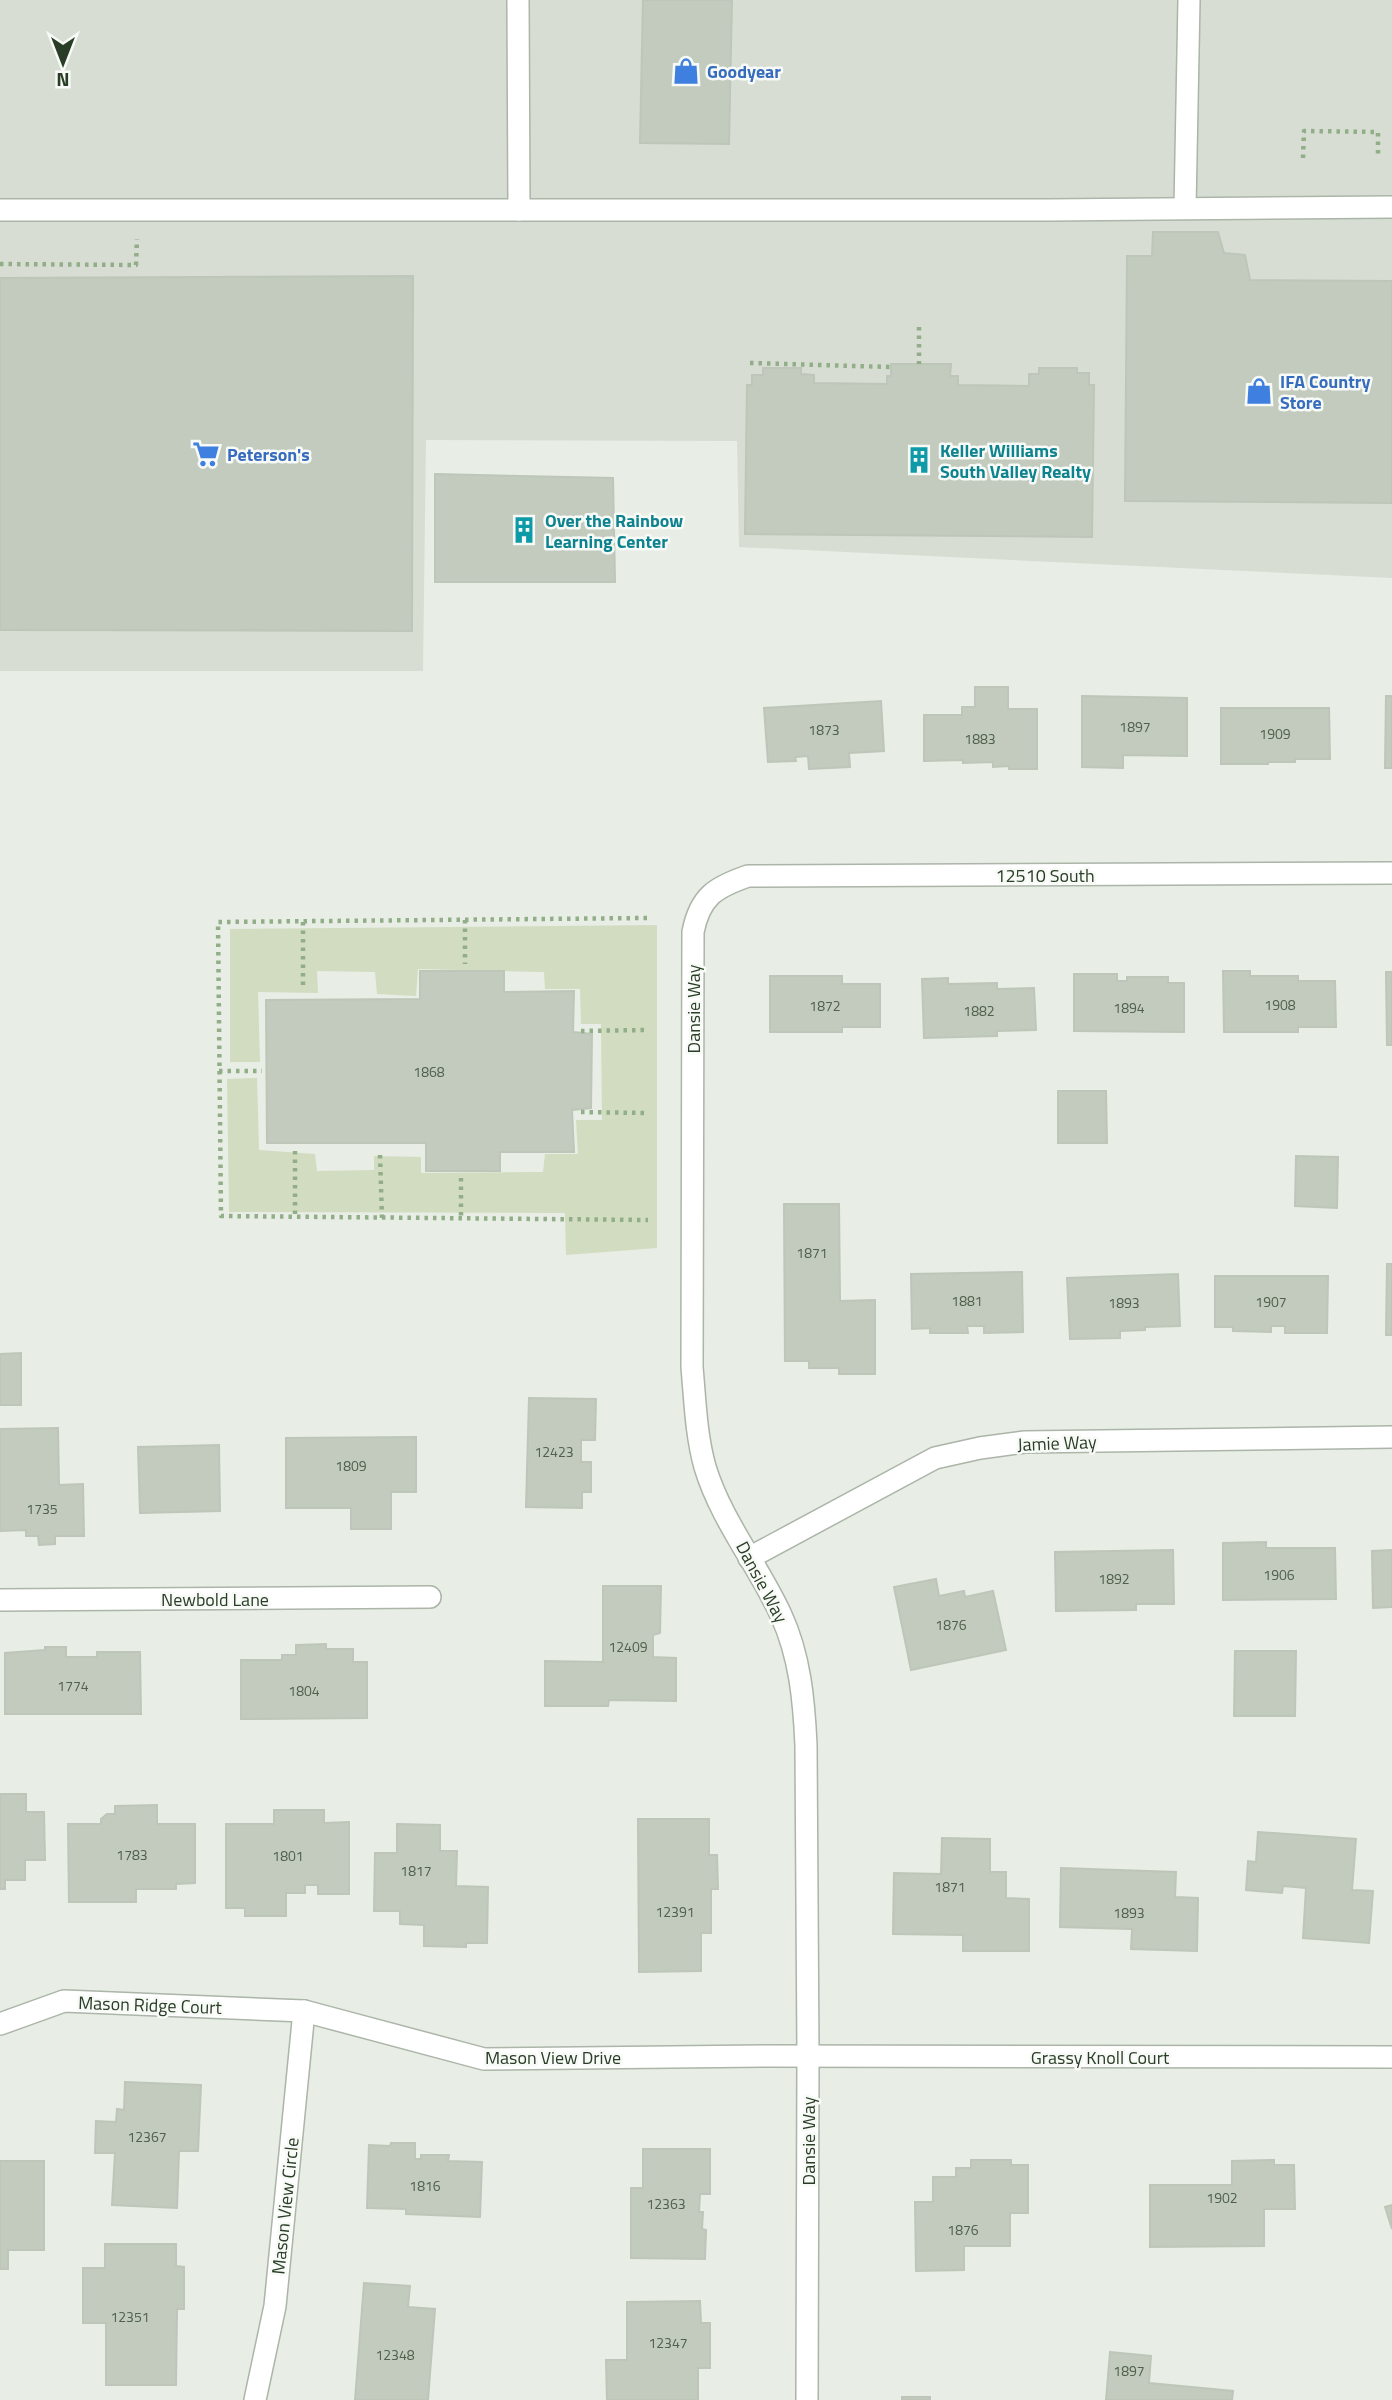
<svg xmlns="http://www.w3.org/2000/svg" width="1392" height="2400" font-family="'Titillium Web',sans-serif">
<rect width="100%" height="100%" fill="#e8ede5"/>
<path fill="#d7ddd3" d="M 0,0 L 1392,0 L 1392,578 L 739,547 L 737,441 L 426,440 L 423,671 L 0,671 Z"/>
<path fill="#d2dcc0" d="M 657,925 L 657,1248 L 566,1255 L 565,1213 L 229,1212 L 227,1079 L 257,1078 L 259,1150 L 315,1154 L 317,1171 L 374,1170 L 374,1156 L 421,1157 L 421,1173 L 543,1172 L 545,1154 L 578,1154 L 576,1120 L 602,1120 L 601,1024 L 581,1024 L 580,989 L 545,989 L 544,972 L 418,969 L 416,996 L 377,994 L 375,972 L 317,971 L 318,993 L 258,992 L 260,1062 L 230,1062 L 230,929 Z"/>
<g fill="#c2cbbe" stroke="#bdc6b8" stroke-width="2">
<path d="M 643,0 L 732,0 L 729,144 L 640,143 Z"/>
<path d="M 1153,232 L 1218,232 L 1224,253 L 1245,255 L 1250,280 L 1392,281 L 1392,503 L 1125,501 L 1127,256 L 1152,256 Z"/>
<path d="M 413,276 L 412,631 L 0,630 L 0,278 Z"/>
<path d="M 891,364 L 951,364 L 950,376 L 958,376 L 958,385 L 1029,386 L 1029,374 L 1039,374 L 1039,368 L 1077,368 L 1077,373 L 1089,373 L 1089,385 L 1094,385 L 1092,537 L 745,534 L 747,385 L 752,385 L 752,375 L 763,375 L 763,368 L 801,368 L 801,374 L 814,375 L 814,383 L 887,384 L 887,376 L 891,376 Z"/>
<path d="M 435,474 L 613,478 L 615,582 L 435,582 Z"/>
<path d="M 975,687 L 1008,687 L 1008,709 L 1037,709 L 1037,769 L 1009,769 L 1009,766 L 993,767 L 993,762 L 963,763 L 963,760 L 924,761 L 924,715 L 962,715 L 962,707 L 975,707 Z"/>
<path d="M 1082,696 L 1187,698 L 1187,756 L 1123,755 L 1123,768 L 1082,767 Z"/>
<path d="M 1386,696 L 1392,696 L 1392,768 L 1385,768 Z"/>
<path d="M 881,701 L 884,751 L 849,753 L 850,767 L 809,769 L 808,756 L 795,757 L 796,761 L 768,762 L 764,708 Z"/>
<path d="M 1221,708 L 1329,708 L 1330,759 L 1295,759 L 1295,762 L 1268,762 L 1268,764 L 1221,764 Z"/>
<path d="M 420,971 L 504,971 L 504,992 L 574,991 L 573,1032 L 592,1034 L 591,1108 L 572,1110 L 574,1152 L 500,1152 L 500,1171 L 426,1171 L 426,1143 L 267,1143 L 266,1000 L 420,999 Z"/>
<path d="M 1223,971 L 1250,971 L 1250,976 L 1298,976 L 1298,981 L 1335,981 L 1336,1027 L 1298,1027 L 1298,1032 L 1224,1032 Z"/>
<path d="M 1386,972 L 1392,972 L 1392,1045 L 1387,1045 Z"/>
<path d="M 1074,974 L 1117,974 L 1117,981 L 1127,981 L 1127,977 L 1168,977 L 1168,983 L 1184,983 L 1184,1032 L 1074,1031 Z"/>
<path d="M 770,976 L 842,976 L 842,984 L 880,984 L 880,1027 L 842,1027 L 842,1032 L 770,1032 Z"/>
<path d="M 948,978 L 948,984 L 997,983 L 997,989 L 1034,988 L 1036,1030 L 997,1031 L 997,1036 L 924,1038 L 922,979 Z"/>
<path d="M 1058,1091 L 1106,1091 L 1107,1143 L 1058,1143 Z"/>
<path d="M 1296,1156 L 1338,1157 L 1337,1208 L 1295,1206 Z"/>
<path d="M 784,1204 L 839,1204 L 840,1301 L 875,1300 L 875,1374 L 839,1374 L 839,1368 L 809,1368 L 809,1361 L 785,1361 Z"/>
<path d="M 1387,1264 L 1392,1264 L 1392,1335 L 1386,1335 Z"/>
<path d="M 1022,1272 L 1023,1332 L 984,1333 L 984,1326 L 967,1326 L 968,1333 L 930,1333 L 930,1328 L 912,1329 L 911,1274 Z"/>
<path d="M 1178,1274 L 1180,1326 L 1145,1327 L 1145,1330 L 1120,1331 L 1120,1338 L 1070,1339 L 1067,1278 Z"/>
<path d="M 1215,1276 L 1328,1276 L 1327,1333 L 1285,1333 L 1285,1326 L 1271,1326 L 1271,1332 L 1233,1331 L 1233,1327 L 1215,1327 Z"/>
<path d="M 21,1353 L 21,1405 L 0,1405 L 0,1354 Z"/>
<path d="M 529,1398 L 596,1399 L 595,1440 L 581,1440 L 581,1462 L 591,1462 L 591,1492 L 582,1492 L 582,1508 L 526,1507 Z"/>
<path d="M 58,1428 L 59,1485 L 83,1484 L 84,1536 L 55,1536 L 55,1544 L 39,1545 L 38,1536 L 26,1536 L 26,1530 L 0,1531 L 0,1429 Z"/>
<path d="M 416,1437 L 416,1492 L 391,1492 L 391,1529 L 351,1529 L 351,1508 L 286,1508 L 286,1438 Z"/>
<path d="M 219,1445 L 220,1511 L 140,1513 L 138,1447 Z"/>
<path d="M 1266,1542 L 1266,1548 L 1335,1548 L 1336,1599 L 1223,1600 L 1223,1543 Z"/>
<path d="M 1173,1550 L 1174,1604 L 1136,1604 L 1136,1610 L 1056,1611 L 1055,1552 Z"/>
<path d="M 1392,1550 L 1392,1607 L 1373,1608 L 1372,1551 Z"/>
<path d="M 936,1579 L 939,1596 L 964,1591 L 965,1597 L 993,1591 L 1006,1650 L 911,1670 L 894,1587 Z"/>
<path d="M 603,1586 L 661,1586 L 660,1633 L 653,1635 L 653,1657 L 676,1658 L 676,1701 L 609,1700 L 608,1706 L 545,1706 L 545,1661 L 603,1662 Z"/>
<path d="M 326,1644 L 326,1649 L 353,1649 L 353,1662 L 367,1662 L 367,1718 L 241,1719 L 241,1660 L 282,1660 L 282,1655 L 296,1655 L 296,1645 Z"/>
<path d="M 45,1647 L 66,1647 L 66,1657 L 97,1657 L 97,1652 L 140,1652 L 141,1714 L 5,1714 L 5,1653 L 45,1650 Z"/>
<path d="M 1235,1651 L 1296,1651 L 1295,1716 L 1234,1716 Z"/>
<path d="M 0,1794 L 26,1794 L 26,1812 L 44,1812 L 45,1860 L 25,1860 L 25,1880 L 5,1880 L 5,1889 L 0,1889 Z"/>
<path d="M 157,1805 L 157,1824 L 195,1824 L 195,1883 L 176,1884 L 176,1889 L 136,1889 L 136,1902 L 69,1902 L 68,1824 L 101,1824 L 101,1819 L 107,1814 L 115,1814 L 115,1806 Z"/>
<path d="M 274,1810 L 324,1810 L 324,1823 L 349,1822 L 349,1894 L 318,1894 L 318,1885 L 305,1885 L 305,1893 L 286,1893 L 286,1916 L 245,1916 L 245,1908 L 226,1908 L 226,1824 L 274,1824 Z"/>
<path d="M 638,1819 L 709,1819 L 709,1855 L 717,1855 L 718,1889 L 711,1889 L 711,1933 L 701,1933 L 701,1971 L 639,1972 Z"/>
<path d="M 397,1824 L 440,1825 L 440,1851 L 457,1851 L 456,1886 L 488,1887 L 487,1943 L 466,1943 L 466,1947 L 424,1946 L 424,1925 L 400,1924 L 400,1911 L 374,1911 L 375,1853 L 397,1853 Z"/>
<path d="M 1258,1832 L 1356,1839 L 1352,1890 L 1373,1891 L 1369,1943 L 1303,1938 L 1306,1888 L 1283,1886 L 1282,1893 L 1246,1890 L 1248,1861 L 1256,1862 Z"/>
<path d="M 942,1838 L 990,1839 L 990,1872 L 1006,1872 L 1006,1898 L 1029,1899 L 1029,1951 L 963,1951 L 963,1935 L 893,1934 L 894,1873 L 941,1874 Z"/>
<path d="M 1061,1868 L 1176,1872 L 1175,1897 L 1198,1898 L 1197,1951 L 1131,1949 L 1132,1929 L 1060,1927 Z"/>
<path d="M 125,2082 L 201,2085 L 198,2151 L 179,2151 L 177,2208 L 112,2205 L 115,2153 L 95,2153 L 96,2121 L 116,2122 L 117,2109 L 124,2110 Z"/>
<path d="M 391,2143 L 415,2143 L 415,2159 L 421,2159 L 421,2155 L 449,2155 L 448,2161 L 482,2162 L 480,2217 L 406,2214 L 406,2209 L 367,2208 L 369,2145 L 390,2146 Z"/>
<path d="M 643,2149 L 710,2149 L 710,2194 L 700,2194 L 699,2212 L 703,2212 L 702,2229 L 706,2230 L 705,2259 L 631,2258 L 631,2188 L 643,2188 Z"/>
<path d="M 971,2160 L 1011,2160 L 1011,2165 L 1028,2165 L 1028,2213 L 1010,2213 L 1010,2246 L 964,2246 L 964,2270 L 916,2271 L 915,2202 L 933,2202 L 933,2177 L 956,2177 L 956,2168 L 971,2168 Z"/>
<path d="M 1274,2160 L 1274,2165 L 1294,2165 L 1295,2209 L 1264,2209 L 1264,2246 L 1150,2247 L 1150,2185 L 1232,2185 L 1232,2161 Z"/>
<path d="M 0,2161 L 44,2161 L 44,2250 L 8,2250 L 8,2269 L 0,2269 Z"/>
<path d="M 1392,2205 L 1392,2229 L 1385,2207 Z"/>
<path d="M 105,2244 L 176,2244 L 176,2266 L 184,2267 L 184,2309 L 177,2309 L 176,2385 L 106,2385 L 106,2323 L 83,2323 L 83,2268 L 105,2268 Z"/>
<path d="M 364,2283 L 410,2286 L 408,2307 L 435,2309 L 428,2400 L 355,2400 Z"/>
<path d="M 700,2301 L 701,2323 L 710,2323 L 710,2368 L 698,2368 L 698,2400 L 607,2400 L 606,2360 L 627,2360 L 627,2302 Z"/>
<path d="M 1110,2352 L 1151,2356 L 1149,2383 L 1233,2391 L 1232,2400 L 1106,2400 Z"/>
<rect x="902" y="2397" width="28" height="3"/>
</g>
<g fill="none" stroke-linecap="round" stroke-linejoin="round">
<defs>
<g id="minor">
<path d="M 518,0 L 519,210"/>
<path d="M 1185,208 L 1189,0"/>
<path d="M 0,210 L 1049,210 L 1392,207"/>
<path d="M 749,1558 L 935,1458 L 980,1448 L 1025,1442 L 1392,1437"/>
<path d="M 0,1600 L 430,1597"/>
<path d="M 0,2024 L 64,2001 L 304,2011 L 484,2059 L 764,2056 L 1392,2057"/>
<path d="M 255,2400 L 275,2306 L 304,2011"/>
<path d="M 807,2400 L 808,2056 L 806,1745 C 804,1701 800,1656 781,1615 C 758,1565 721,1520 705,1467 C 696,1435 695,1400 692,1367 L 693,932 C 700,896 716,887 748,876 L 1392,873"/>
</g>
</defs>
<use href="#minor" stroke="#abb5a8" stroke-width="24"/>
<g stroke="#91ae88" stroke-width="4.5" stroke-dasharray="3.5 5" stroke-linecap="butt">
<path d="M 1303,158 L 1304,131 L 1378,132 L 1378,157"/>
<path d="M 0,264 L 136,265 L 137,239"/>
<path d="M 919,327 L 919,364"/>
<path d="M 750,363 L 891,367"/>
<path d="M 647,918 L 218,922 L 221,1216 L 648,1220"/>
<path d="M 465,920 L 465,964"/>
<path d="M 303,922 L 303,990"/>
<path d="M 581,1031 L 647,1030"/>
<path d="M 219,1071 L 262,1071"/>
<path d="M 581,1112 L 647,1113"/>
<path d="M 295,1151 L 295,1217"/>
<path d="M 380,1155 L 382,1218"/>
<path d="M 461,1178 L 461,1218"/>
</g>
<use href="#minor" stroke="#fff" stroke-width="21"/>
</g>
<defs>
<symbol id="shop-bare" viewBox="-9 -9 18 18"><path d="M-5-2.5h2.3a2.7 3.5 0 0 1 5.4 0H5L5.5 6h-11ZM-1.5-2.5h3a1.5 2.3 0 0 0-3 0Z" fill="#3f7fe0" stroke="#f7faf6" stroke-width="2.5" paint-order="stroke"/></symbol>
<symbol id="supermarket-bare" viewBox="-9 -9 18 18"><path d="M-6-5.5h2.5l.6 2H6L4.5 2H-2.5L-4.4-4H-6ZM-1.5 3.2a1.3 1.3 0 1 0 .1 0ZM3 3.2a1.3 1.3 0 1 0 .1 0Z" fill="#3f7fe0" stroke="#f7faf6" stroke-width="2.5" paint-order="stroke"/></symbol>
<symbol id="building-bare" viewBox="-9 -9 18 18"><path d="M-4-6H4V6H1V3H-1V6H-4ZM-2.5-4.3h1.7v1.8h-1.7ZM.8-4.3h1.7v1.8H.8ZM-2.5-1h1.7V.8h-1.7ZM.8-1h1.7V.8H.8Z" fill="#0f9aa8" stroke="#f7faf6" stroke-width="2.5" paint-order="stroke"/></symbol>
</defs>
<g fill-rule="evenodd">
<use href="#shop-bare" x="667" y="52" width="38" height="38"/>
<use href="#shop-bare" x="1240" y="372" width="38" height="38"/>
<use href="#supermarket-bare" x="187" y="435" width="38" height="38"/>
<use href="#building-bare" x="900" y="441" width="38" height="38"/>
<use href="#building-bare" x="505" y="511" width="38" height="38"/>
</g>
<g text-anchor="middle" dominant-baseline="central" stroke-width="5" stroke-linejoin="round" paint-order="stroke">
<g font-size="14" fill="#50604c">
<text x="1135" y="726">1897</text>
<text x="824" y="729">1873</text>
<text x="1275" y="733">1909</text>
<text x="980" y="738">1883</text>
<text x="1280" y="1004">1908</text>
<text x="825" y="1005">1872</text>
<text x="1129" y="1007">1894</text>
<text x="979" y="1010">1882</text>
<text x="429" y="1071">1868</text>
<text x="812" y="1252">1871</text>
<text x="967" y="1300">1881</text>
<text x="1271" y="1301">1907</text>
<text x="1124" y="1302">1893</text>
<text x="554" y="1451">12423</text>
<text x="351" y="1465">1809</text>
<text x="42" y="1508">1735</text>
<text x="1279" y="1574">1906</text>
<text x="1114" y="1578">1892</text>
<text x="951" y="1624">1876</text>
<text x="628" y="1646">12409</text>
<text x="73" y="1685">1774</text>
<text x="304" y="1690">1804</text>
<text x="132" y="1854">1783</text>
<text x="288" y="1855">1801</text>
<text x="416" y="1870">1817</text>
<text x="950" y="1886">1871</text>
<text x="675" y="1911">12391</text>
<text x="1129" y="1912">1893</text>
<text x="147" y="2136">12367</text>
<text x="425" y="2185">1816</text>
<text x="1222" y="2197">1902</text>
<text x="666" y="2203">12363</text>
<text x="963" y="2229">1876</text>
<text x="130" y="2316">12351</text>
<text x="668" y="2342">12347</text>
<text x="395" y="2354">12348</text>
<text x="1129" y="2370">1897</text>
</g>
<g font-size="18" font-weight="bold" fill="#366cbe" stroke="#f7faf6" text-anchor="start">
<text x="707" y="71">Goodyear</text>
<text x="1280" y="381">IFA Country<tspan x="1280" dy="21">Store</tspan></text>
<text x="227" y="454">Peterson's</text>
</g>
<g font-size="18" font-weight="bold" fill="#0d838f" stroke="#f7faf6" text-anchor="start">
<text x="940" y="450">Keller Williams<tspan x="940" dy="21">South Valley Realty</tspan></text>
<text x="545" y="520">Over the Rainbow<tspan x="545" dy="21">Learning Center</tspan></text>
</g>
<g font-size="18" fill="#2a3d26" stroke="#f7faf6">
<text x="1045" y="875">12510 South</text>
<text transform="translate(693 1009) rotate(-90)">Dansie Way</text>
<text transform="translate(1057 1443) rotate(-2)">Jamie Way</text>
<text transform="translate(762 1582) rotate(62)">Dansie Way</text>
<text x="215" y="1599">Newbold Lane</text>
<text transform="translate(150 2005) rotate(2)">Mason Ridge Court</text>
<text x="553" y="2057">Mason View Drive</text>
<text x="1100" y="2057">Grassy Knoll Court</text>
<text transform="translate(808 2141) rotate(-90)">Dansie Way</text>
<text transform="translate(285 2206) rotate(-84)">Mason View Circle</text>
</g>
</g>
<g transform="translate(63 63) rotate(180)" stroke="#f7faf6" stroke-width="5" paint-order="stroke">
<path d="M0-5L12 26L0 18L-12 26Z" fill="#2a3d26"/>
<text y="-10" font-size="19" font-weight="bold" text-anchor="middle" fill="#2a3d26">N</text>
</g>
</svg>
